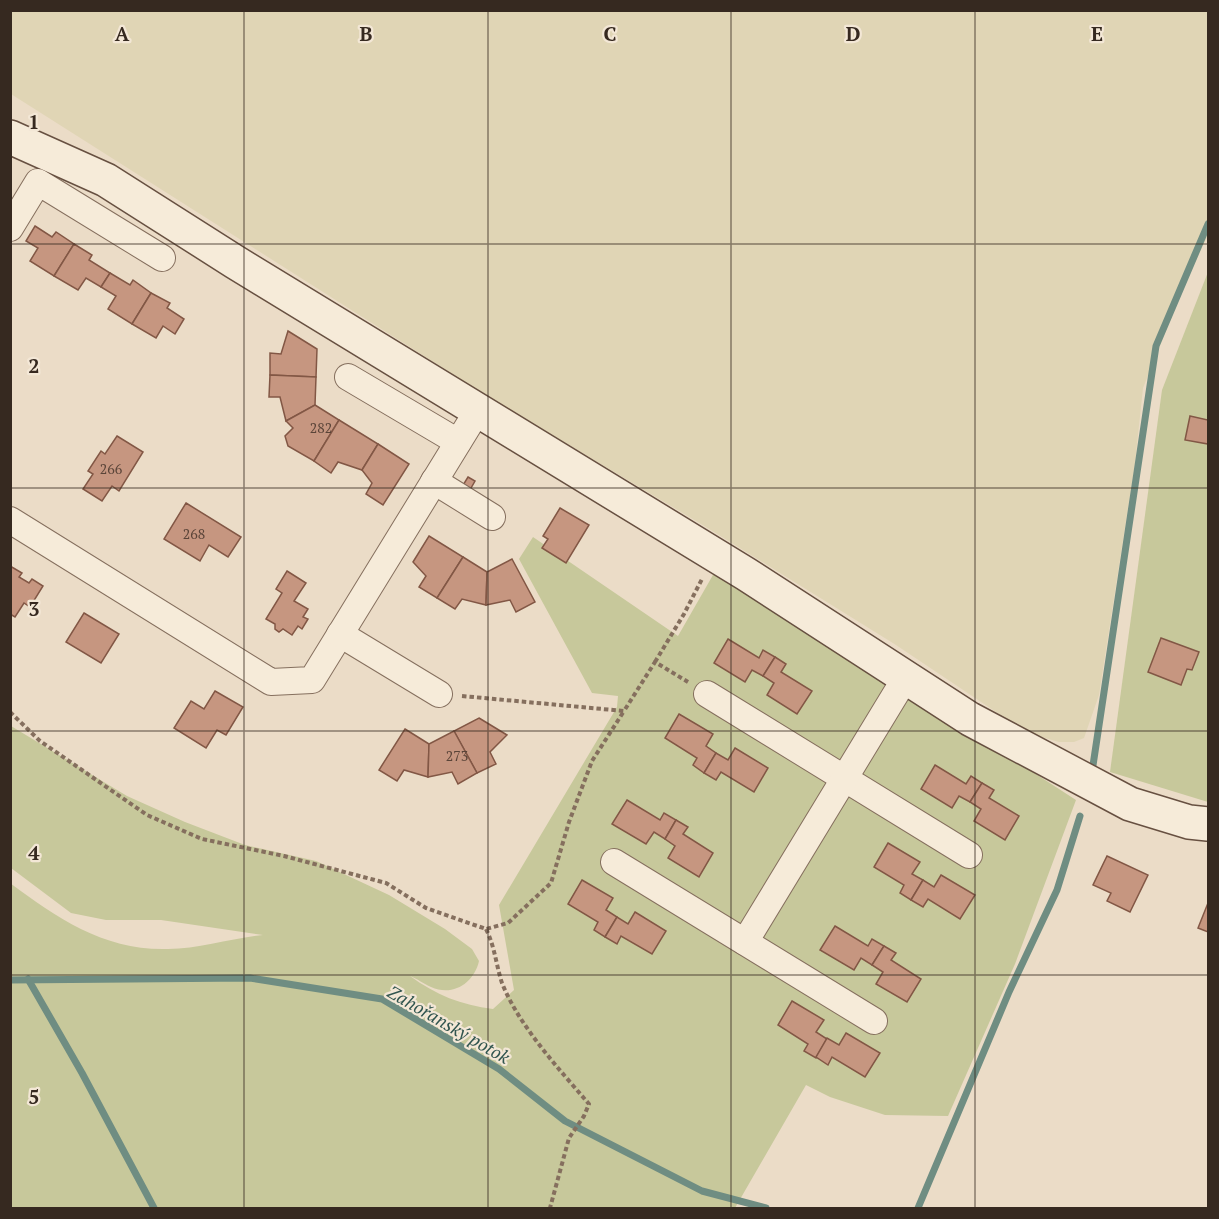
<svg xmlns="http://www.w3.org/2000/svg" width="1219" height="1219" font-family="'PT Serif',serif">
<rect width="100%" height="100%" fill="#ebdcc7"/>
<path fill="#e0d5b5" d="M 10,11 L 1208,11 L 1208,235 L 1184,286 L 1143,388 L 1135,463 L 1099,695 L 1084,738 L 1074,742 L 1059,742 L 1038,736 L 1014,724 L 896,645 L 701,524 L 487,396 L 11,94 Z"/>
<g fill="#c7c89b">
<path d="M 1208,272 L 1208,802 L 1110,772 L 1162,390 Z"/>
<path d="M 533,537 L 678,636 L 717,568 L 1076,800 L 1015,964 L 948,1116 L 885,1115 L 830,1097 L 806,1085 L 735,1208 L 11,1208 L 10,883 C 58,919 106,951 168,949 C 199,949 232,938 263,935 L 161,920 L 106,920 L 71,913 L 11,868 L 11,726 L 127,796 L 185,822 L 245,845 L 316,861 L 389,895 L 445,929 L 472,949 L 479,961 C 474,983 453,997 431,987 C 424,984 416,978 410,976 C 436,995 461,1005 493,1009 L 514,990 L 499,905 L 617,707 L 618,696 L 592,693 L 519,559 Z"/>
</g>
<g fill="none" stroke-linecap="round" stroke-linejoin="round">
<g stroke="#6f8d82" stroke-width="7">
<path d="M 1092,772 L 1156,346 L 1208,224"/>
<path d="M 28,979 L 82,1073 L 154,1208"/>
<path d="M 10,980 L 250,978 L 382,999 L 499,1069 L 565,1121 L 702,1191 L 766,1208"/>
<path d="M 918,1208 L 1009,992 L 1057,890 L 1080,816"/>
</g>
</g>
<g fill="#c69680" stroke="#825745" stroke-width="1.5">
<path d="M 35,226 L 52,237 L 56,232 L 74,244 L 54,276 L 30,261 L 38,248 L 26,241 Z"/>
<path d="M 74,244 L 92,255 L 89,260 L 110,273 L 101,287 L 86,278 L 78,290 L 54,276 Z"/>
<path d="M 110,273 L 130,285 L 133,280 L 151,293 L 132,324 L 108,309 L 116,296 L 101,287 Z"/>
<path d="M 151,293 L 170,303 L 167,308 L 184,319 L 175,334 L 163,326 L 156,338 L 132,324 Z"/>
<path d="M 288,331 L 317,349 L 316,377 L 270,375 L 270,353 L 281,354 Z"/>
<path d="M 270,375 L 316,377 L 315,405 L 286,421 L 280,397 L 269,397 Z"/>
<path d="M 315,405 L 339,420 L 314,461 L 288,446 L 285,436 L 293,428 L 286,421 Z"/>
<path d="M 1190,416 L 1208,420 L 1208,444 L 1185,440 Z"/>
<path d="M 339,420 L 378,444 L 362,470 L 338,462 L 331,473 L 314,461 Z"/>
<path d="M 117,436 L 143,452 L 119,491 L 112,486 L 102,501 L 83,489 L 93,474 L 88,471 L 101,451 L 105,454 Z"/>
<path d="M 378,444 L 409,464 L 383,505 L 366,494 L 372,483 L 362,470 Z"/>
<path d="M 468,477 L 475,481 L 467,495 L 460,490 Z"/>
<path d="M 186,503 L 241,537 L 228,557 L 209,545 L 200,561 L 164,539 Z"/>
<path d="M 560,508 L 589,525 L 566,563 L 542,548 L 548,539 L 543,536 Z"/>
<path d="M 429,536 L 463,557 L 437,598 L 419,587 L 426,576 L 413,562 Z"/>
<path d="M 463,557 L 487,572 L 486,605 L 462,599 L 455,609 L 437,598 Z"/>
<path d="M 512,559 L 535,602 L 516,612 L 510,600 L 486,605 L 487,572 Z"/>
<path d="M 10,566 L 22,573 L 19,577 L 29,583 L 32,579 L 43,586 L 30,607 L 24,603 L 15,617 L 10,614 Z"/>
<path d="M 287,571 L 306,583 L 294,601 L 308,609 L 303,617 L 308,619 L 302,629 L 298,626 L 292,635 L 283,629 L 279,632 L 275,629 L 275,624 L 266,619 L 282,593 L 276,589 Z"/>
<path d="M 84,613 L 119,634 L 101,663 L 66,642 Z"/>
<path d="M 1161,638 L 1199,652 L 1192,670 L 1187,669 L 1181,685 L 1148,672 Z"/>
<path d="M 728,639 L 759,658 L 763,650 L 775,657 L 763,676 L 752,670 L 745,682 L 714,663 Z"/>
<path d="M 775,657 L 786,664 L 781,672 L 812,691 L 797,714 L 767,695 L 774,683 L 763,676 Z"/>
<path d="M 215,691 L 243,707 L 226,735 L 217,730 L 206,748 L 174,728 L 191,701 L 204,709 Z"/>
<path d="M 679,714 L 713,734 L 706,746 L 716,753 L 704,773 L 693,765 L 697,758 L 665,738 Z"/>
<path d="M 479,718 L 507,735 L 490,752 L 496,764 L 477,773 L 454,731 Z"/>
<path d="M 405,729 L 429,744 L 428,777 L 404,770 L 397,781 L 379,770 Z"/>
<path d="M 454,731 L 477,773 L 458,784 L 452,772 L 428,777 L 429,744 Z"/>
<path d="M 735,748 L 768,768 L 754,792 L 721,772 L 716,780 L 704,773 L 716,753 L 728,760 Z"/>
<path d="M 935,765 L 966,784 L 971,776 L 982,783 L 970,802 L 959,796 L 952,808 L 921,789 Z"/>
<path d="M 982,783 L 994,790 L 989,798 L 1019,816 L 1005,840 L 974,821 L 981,809 L 970,802 Z"/>
<path d="M 627,800 L 660,820 L 664,813 L 676,820 L 665,839 L 654,832 L 646,844 L 612,824 Z"/>
<path d="M 676,820 L 688,827 L 683,834 L 713,853 L 699,877 L 668,858 L 675,846 L 665,839 Z"/>
<path d="M 888,843 L 920,862 L 912,874 L 923,880 L 911,900 L 900,893 L 904,885 L 874,867 Z"/>
<path d="M 1107,856 L 1148,875 L 1130,912 L 1107,901 L 1111,893 L 1093,885 Z"/>
<path d="M 941,875 L 975,895 L 960,919 L 928,899 L 923,907 L 911,900 L 923,880 L 934,887 Z"/>
<path d="M 582,880 L 613,898 L 606,910 L 617,917 L 605,937 L 594,930 L 598,922 L 568,904 Z"/>
<path d="M 1208,903 L 1208,932 L 1198,928 Z"/>
<path d="M 635,912 L 666,931 L 652,954 L 621,936 L 617,944 L 605,937 L 617,917 L 628,924 Z"/>
<path d="M 835,926 L 868,946 L 872,939 L 884,946 L 872,965 L 861,958 L 854,970 L 820,950 Z"/>
<path d="M 884,946 L 896,953 L 891,960 L 921,979 L 907,1002 L 876,984 L 883,972 L 872,965 Z"/>
<path d="M 792,1001 L 824,1020 L 816,1032 L 827,1039 L 816,1058 L 804,1051 L 808,1044 L 778,1025 Z"/>
<path d="M 846,1033 L 880,1053 L 865,1077 L 832,1057 L 828,1065 L 816,1057 L 827,1038 L 839,1045 Z"/>
</g>
<g fill="none" stroke-linecap="round" stroke-linejoin="round">
<defs>
<g id="street">
<path d="M 10,228 L 38,182 L 162,258"/>
<path d="M 348,377 L 458,442"/>
<path d="M 434,481 L 492,517"/>
<path d="M 10,520 L 271,682 L 312,680 L 478,410"/>
<path d="M 340,634 L 439,694"/>
<path d="M 707,694 L 969,855"/>
<path d="M 614,862 L 874,1021"/>
<path d="M 745,942 L 906,677"/>
</g>
<path id="secondary" d="M 10,137 L 106,180 L 235,262 L 746,574 L 970,719 L 1130,804 L 1189,822 L 1208,824"/>
</defs>
<use href="#street" stroke="#856f5e" stroke-width="28"/>
<use href="#secondary" stroke="#675041" stroke-width="36"/>
<g stroke="#856f5e" stroke-width="4" stroke-dasharray="4.5 3" stroke-linecap="butt">
<path d="M 655,662 L 684,614 L 702,579"/>
<path d="M 462,696 L 624,711 L 655,662 L 688,682"/>
<path d="M 10,712 L 40,741 L 147,815 L 202,839 L 284,856 L 386,883 L 426,908 L 486,929 L 508,923 L 551,883 L 569,822 L 592,761 L 624,711"/>
<path d="M 486,929 C 495,947 496,965 502,983 C 519,1026 559,1069 589,1104 L 584,1116 L 569,1138 L 550,1208"/>
</g>
<use href="#street" stroke="#f6ebd9" stroke-width="26"/>
<use href="#secondary" stroke="#f6ebd9" stroke-width="33"/>
</g>
<path fill="none" stroke="#362920" stroke-width="1.5" stroke-opacity="0.55" d="M 244,10 L 244,1208M 488,10 L 488,1208M 731,10 L 731,1208M 975,10 L 975,1208M 10,244 L 1208,244M 10,488 L 1208,488M 10,731 L 1208,731M 10,975 L 1208,975"/>
<g text-anchor="middle" dominant-baseline="central" stroke-width="4.5" stroke-linejoin="round" paint-order="stroke">
<g font-size="14" fill="#5a4438">
<text x="321" y="427">282</text>
<text x="111" y="468">266</text>
<text x="194" y="533">268</text>
<text x="457" y="755">273</text>
</g>
<g font-size="18" font-style="italic" fill="#31554f" stroke="#f3e7d6">
<text transform="translate(449 1024) rotate(30)">Zahořanský potok</text>
</g>
</g>
<g font-size="20" text-anchor="middle" font-weight="bold" fill="#362920" stroke="#f3e7d6" stroke-width="4.5" stroke-linejoin="round" paint-order="stroke">
<text x="122" y="41">A</text>
<text x="366" y="41">B</text>
<text x="610" y="41">C</text>
<text x="853" y="41">D</text>
<text x="1097" y="41">E</text>
<text x="34" y="129">1</text>
<text x="34" y="373">2</text>
<text x="34" y="616">3</text>
<text x="34" y="860">4</text>
<text x="34" y="1104">5</text>
</g>
<rect width="1219" height="1219" fill="none" stroke="#362920" stroke-width="24"/>
</svg>
